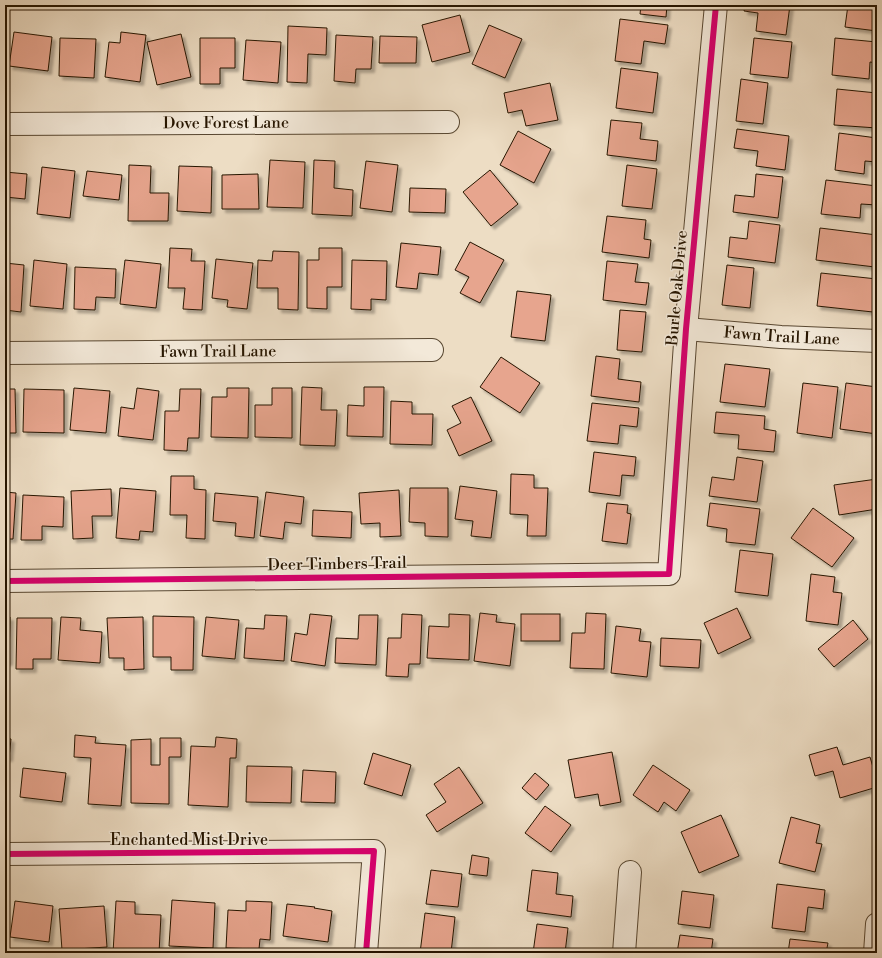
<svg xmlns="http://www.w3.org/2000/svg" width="882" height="958" font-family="'Libre Bodoni',serif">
<defs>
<filter id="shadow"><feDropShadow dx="3.5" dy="3.5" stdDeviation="1" flood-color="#0004"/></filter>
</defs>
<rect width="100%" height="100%" fill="#edddc4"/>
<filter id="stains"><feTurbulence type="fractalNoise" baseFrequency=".005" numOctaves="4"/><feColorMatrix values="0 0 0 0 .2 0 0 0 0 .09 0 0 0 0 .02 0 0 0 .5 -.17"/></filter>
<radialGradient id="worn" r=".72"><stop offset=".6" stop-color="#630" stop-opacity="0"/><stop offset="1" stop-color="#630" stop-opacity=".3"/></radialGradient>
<g fill="#e7a58e" stroke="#261500" filter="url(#shadow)">
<path d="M 641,5 L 667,5 L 666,17 L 640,14 Z"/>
<path d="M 745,5 L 790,5 L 786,35 L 756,31 L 758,13 L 744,11 Z"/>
<path d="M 848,5 L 877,5 L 877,31 L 845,27 Z"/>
<path d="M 460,15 L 470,52 L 432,62 L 422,25 Z"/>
<path d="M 620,19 L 668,25 L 665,44 L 644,41 L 641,64 L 615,61 Z"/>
<path d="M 489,25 L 522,39 L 505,78 L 472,64 Z"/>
<path d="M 288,26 L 327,28 L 326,55 L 308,54 L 307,83 L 287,82 Z"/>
<path d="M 14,32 L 52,37 L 48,71 L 9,66 Z"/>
<path d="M 121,32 L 146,35 L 140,82 L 105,77 L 109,42 L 120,43 Z"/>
<path d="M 181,34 L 191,77 L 157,85 L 147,42 Z"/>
<path d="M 336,35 L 373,37 L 371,69 L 356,69 L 355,83 L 334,81 Z"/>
<path d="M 380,36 L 417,37 L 416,63 L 379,63 Z"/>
<path d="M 60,38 L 96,39 L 94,78 L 59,76 Z"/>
<path d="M 200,38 L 235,38 L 235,68 L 220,68 L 220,84 L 200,84 Z"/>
<path d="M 754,38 L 792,42 L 788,78 L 750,74 Z"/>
<path d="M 835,38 L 877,42 L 877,63 L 870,62 L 869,79 L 832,75 Z"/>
<path d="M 246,40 L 281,42 L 278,83 L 243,80 Z"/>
<path d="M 621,68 L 658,73 L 653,113 L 616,108 Z"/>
<path d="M 741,79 L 768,83 L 763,124 L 736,121 Z"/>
<path d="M 550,83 L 558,120 L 526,126 L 522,110 L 508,113 L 504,93 Z"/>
<path d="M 837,89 L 877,93 L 877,128 L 834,125 Z"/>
<path d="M 611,120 L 642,123 L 640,139 L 658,141 L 656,161 L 607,155 Z"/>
<path d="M 737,129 L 789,136 L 785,170 L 756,166 L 758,151 L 734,148 Z"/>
<path d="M 518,131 L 551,149 L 534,183 L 500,165 Z"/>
<path d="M 839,133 L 877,138 L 877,162 L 865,161 L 864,174 L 835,170 Z"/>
<path d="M 270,160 L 305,162 L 303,208 L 267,207 Z"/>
<path d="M 314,160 L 335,161 L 334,188 L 353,190 L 352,216 L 312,214 Z"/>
<path d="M 366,161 L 398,165 L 392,212 L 360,208 Z"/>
<path d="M 129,165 L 151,166 L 150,193 L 169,193 L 168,221 L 128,221 Z"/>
<path d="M 627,165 L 657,169 L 652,209 L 622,206 Z"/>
<path d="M 179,166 L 212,167 L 211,213 L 177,211 Z"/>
<path d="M 42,167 L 75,171 L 70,218 L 37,214 Z"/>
<path d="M 490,170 L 518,204 L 491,226 L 463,192 Z"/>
<path d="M 87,171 L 122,175 L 119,200 L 83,196 Z"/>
<path d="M 5,172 L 27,174 L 25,199 L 5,197 Z"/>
<path d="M 258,174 L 259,209 L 222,209 L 222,175 Z"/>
<path d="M 756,174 L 783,177 L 778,218 L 733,212 L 735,195 L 754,197 Z"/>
<path d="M 826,180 L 877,186 L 877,205 L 861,204 L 860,218 L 821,214 Z"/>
<path d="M 410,188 L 446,189 L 445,213 L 409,212 Z"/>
<path d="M 607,216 L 646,220 L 644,239 L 651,240 L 649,258 L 602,252 Z"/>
<path d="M 749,221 L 780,225 L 775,263 L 728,257 L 730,237 L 747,239 Z"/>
<path d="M 820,228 L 877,235 L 877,254 L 875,267 L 816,260 Z"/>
<path d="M 470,242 L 504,260 L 480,303 L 460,293 L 469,277 L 455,270 Z"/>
<path d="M 401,243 L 441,247 L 438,275 L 419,273 L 417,289 L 396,287 Z"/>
<path d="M 170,248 L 192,249 L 191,261 L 205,261 L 202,310 L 183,309 L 185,288 L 168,288 Z"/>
<path d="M 319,248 L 342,248 L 342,287 L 327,287 L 327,309 L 307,308 L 307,260 L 319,260 Z"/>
<path d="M 273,251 L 299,252 L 298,310 L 278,309 L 278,288 L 257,288 L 258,260 L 272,261 Z"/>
<path d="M 216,259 L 253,263 L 247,309 L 227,307 L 228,300 L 212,298 Z"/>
<path d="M 34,260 L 67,264 L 63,309 L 30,306 Z"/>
<path d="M 125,260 L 161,264 L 156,308 L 120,304 Z"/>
<path d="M 352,260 L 387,261 L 386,300 L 371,299 L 371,310 L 351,309 Z"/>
<path d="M 607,261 L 638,264 L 635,282 L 649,283 L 646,305 L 603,300 Z"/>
<path d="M 5,263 L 24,265 L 21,312 L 5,310 Z"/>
<path d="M 727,265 L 754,268 L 750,308 L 722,305 Z"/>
<path d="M 75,267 L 116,269 L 115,298 L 96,297 L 95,310 L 74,309 Z"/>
<path d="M 821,273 L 877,279 L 873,312 L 817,306 Z"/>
<path d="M 517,291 L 551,295 L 545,341 L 511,337 Z"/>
<path d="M 620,310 L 646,312 L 642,352 L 617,350 Z"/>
<path d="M 596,356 L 620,359 L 618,379 L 641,382 L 639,402 L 591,396 Z"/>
<path d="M 501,357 L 540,383 L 520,413 L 480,387 Z"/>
<path d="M 725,364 L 770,369 L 765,407 L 720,402 Z"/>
<path d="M 803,383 L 838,387 L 832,438 L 797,433 Z"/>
<path d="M 846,383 L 877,387 L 877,434 L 840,429 Z"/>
<path d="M 302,387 L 322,388 L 321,410 L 337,410 L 335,446 L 300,445 Z"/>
<path d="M 364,387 L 384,387 L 383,437 L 347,436 L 348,405 L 364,406 Z"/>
<path d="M 74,388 L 110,391 L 106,433 L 70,430 Z"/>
<path d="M 137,388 L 159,391 L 153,440 L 118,436 L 121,407 L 134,409 Z"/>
<path d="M 227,388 L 249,388 L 248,438 L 211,437 L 212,397 L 227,397 Z"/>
<path d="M 272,388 L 292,388 L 292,438 L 255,437 L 255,405 L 272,405 Z"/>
<path d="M 5,389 L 15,389 L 16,433 L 5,433 Z"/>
<path d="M 24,389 L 64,390 L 64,433 L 23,432 Z"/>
<path d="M 180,389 L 201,389 L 199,438 L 188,438 L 187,451 L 164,450 L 165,411 L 179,411 Z"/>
<path d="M 471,397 L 492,441 L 459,456 L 447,430 L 461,423 L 452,406 Z"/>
<path d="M 391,401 L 412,402 L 412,414 L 433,414 L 432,445 L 390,444 Z"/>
<path d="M 592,403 L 639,408 L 637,427 L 620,425 L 618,444 L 587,441 Z"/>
<path d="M 716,412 L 765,416 L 764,429 L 776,431 L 774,452 L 738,449 L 739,435 L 714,433 Z"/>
<path d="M 594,452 L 636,457 L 634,476 L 622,475 L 620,496 L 589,492 Z"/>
<path d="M 737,457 L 763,461 L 757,502 L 709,496 L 712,477 L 734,480 Z"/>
<path d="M 511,474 L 534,475 L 534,488 L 548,488 L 546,536 L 527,536 L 528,515 L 510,514 Z"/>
<path d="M 171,476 L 194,476 L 194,489 L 206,490 L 205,539 L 186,538 L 187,515 L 170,515 Z"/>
<path d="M 877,479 L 877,509 L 839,515 L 834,485 Z"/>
<path d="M 460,486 L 497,491 L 491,538 L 471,536 L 473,521 L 455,519 Z"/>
<path d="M 120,488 L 156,491 L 153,532 L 140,531 L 139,540 L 116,538 Z"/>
<path d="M 410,488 L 448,488 L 448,537 L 425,536 L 425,523 L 409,522 Z"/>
<path d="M 111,489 L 112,516 L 92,516 L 93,538 L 73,539 L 71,491 Z"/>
<path d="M 399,490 L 401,536 L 380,537 L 380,523 L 361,524 L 359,493 Z"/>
<path d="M 5,492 L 16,493 L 13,539 L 5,539 Z"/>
<path d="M 266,492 L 304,497 L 301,524 L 285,522 L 283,539 L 260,536 Z"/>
<path d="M 215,493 L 258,497 L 254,538 L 235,536 L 236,523 L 213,521 Z"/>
<path d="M 23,495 L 64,497 L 63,527 L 42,526 L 42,540 L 21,540 Z"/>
<path d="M 607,503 L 628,505 L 627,513 L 631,514 L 627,544 L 602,541 Z"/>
<path d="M 710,503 L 760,509 L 755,545 L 726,542 L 727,529 L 707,526 Z"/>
<path d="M 813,508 L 854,538 L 832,567 L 791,538 Z"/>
<path d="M 313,510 L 352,512 L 351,538 L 312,536 Z"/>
<path d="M 740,550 L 773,554 L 768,596 L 735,592 Z"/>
<path d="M 811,574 L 835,577 L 833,592 L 842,593 L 838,625 L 806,621 Z"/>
<path d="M 737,608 L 751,638 L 718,654 L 704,623 Z"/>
<path d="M 480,613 L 497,615 L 496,622 L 515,624 L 510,666 L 474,661 Z"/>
<path d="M 586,613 L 606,614 L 604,669 L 570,668 L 572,633 L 585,633 Z"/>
<path d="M 310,614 L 332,616 L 325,666 L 291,661 L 295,633 L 307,635 Z"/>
<path d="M 402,614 L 422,615 L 420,664 L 409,664 L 408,677 L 386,676 L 388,638 L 401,638 Z"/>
<path d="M 449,614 L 470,615 L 469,660 L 427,658 L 429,626 L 449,627 Z"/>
<rect x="521" y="614" width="39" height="27"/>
<path d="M 265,615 L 287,616 L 284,661 L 244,658 L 246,628 L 264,629 Z"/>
<path d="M 359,615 L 378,615 L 376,665 L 335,663 L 336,638 L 358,639 Z"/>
<path d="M 153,616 L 194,617 L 193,670 L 171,670 L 171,657 L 153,657 Z"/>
<path d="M 5,617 L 10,617 L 9,662 L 5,662 Z"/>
<path d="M 61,617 L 81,618 L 80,630 L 102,632 L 100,663 L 58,660 Z"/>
<path d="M 143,617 L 144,669 L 124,670 L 124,658 L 109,658 L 107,618 Z"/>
<path d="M 206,617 L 239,620 L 235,659 L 202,656 Z"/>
<path d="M 17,618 L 52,618 L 51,659 L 33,659 L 33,669 L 16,669 Z"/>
<path d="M 853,620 L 868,639 L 834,667 L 818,649 Z"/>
<path d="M 616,626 L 641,629 L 639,641 L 651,642 L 647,677 L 611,673 Z"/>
<path d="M 661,638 L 701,640 L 699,668 L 660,666 Z"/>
<path d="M 75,735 L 96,737 L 95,743 L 126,745 L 121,806 L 88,804 L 91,758 L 74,757 Z"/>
<path d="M 216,737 L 237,739 L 236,758 L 230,758 L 228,807 L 188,805 L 191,746 L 215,747 Z"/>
<path d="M 5,738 L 11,739 L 9,758 L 5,758 Z"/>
<path d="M 160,738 L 181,738 L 181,757 L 169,757 L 169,804 L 131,803 L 131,740 L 151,739 L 151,765 L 160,765 Z"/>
<path d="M 837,747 L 843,765 L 870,757 L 877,781 L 877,787 L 840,798 L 833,771 L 815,776 L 809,755 Z"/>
<path d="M 612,752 L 621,802 L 600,806 L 598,794 L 575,798 L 568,760 Z"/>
<path d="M 373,753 L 411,765 L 402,796 L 364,784 Z"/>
<path d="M 653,765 L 690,790 L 676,811 L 664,802 L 658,812 L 633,795 Z"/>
<path d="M 247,766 L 292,767 L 291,803 L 246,802 Z"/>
<path d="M 459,767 L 483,803 L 437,832 L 426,815 L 446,802 L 434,784 Z"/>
<path d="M 23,768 L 66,773 L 62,802 L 20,797 Z"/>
<path d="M 303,770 L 336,772 L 335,803 L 301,802 Z"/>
<path d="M 535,773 L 549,785 L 536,800 L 522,788 Z"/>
<path d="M 545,806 L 571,825 L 551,852 L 525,833 Z"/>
<path d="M 721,815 L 739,856 L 699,873 L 681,832 Z"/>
<path d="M 791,817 L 820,825 L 816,843 L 822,844 L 815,872 L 779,863 Z"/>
<path d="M 472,855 L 489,858 L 487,876 L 469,874 Z"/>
<path d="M 431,870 L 462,874 L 458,907 L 426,904 Z"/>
<path d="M 532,870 L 558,873 L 556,894 L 573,896 L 571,917 L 527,911 Z"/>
<path d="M 777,884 L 825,890 L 823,909 L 808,907 L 805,932 L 772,928 Z"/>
<path d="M 682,891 L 714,895 L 710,928 L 678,924 Z"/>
<path d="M 172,900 L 215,903 L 213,948 L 169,946 Z"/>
<path d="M 15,901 L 53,906 L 49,942 L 10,937 Z"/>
<path d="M 116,901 L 135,902 L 135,914 L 161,915 L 159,953 L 113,953 Z"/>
<path d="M 246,901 L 272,902 L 270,940 L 260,939 L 259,949 L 226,948 L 228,910 L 246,911 Z"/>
<path d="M 287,904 L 315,907 L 314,908 L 332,911 L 328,942 L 283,936 Z"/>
<path d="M 104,906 L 107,947 L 62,950 L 59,909 Z"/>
<path d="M 425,913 L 455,917 L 451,953 L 420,953 Z"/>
<path d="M 537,924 L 568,928 L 565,953 L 533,953 Z"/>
<path d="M 680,935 L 713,939 L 711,953 L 677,953 Z"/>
<path d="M 790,939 L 828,943 L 826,953 L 788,953 Z"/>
</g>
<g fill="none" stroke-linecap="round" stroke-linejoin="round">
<defs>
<g id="minor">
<path id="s1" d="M 5,124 L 448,122"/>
<path id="s2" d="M 686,329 L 781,337 L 877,341"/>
<path id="s3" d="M 5,353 L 432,350"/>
<path d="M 5,581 L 669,574 L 686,329 L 716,5"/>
<path d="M 5,854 L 374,851 L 366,953"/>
<path d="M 624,953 L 630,872"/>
<path d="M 875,953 L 877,924"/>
</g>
</defs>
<use href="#minor" stroke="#584731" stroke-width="24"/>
<use href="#minor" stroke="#f3e9d9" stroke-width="22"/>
<defs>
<g id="cycleway">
<path d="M 5,581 L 669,574 L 686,329 L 716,5"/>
<path d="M 5,854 L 374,851 L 366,953"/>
</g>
</defs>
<use href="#cycleway" stroke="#f3e9d9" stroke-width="8"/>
<use href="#cycleway" stroke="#d6006c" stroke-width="6"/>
</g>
<g text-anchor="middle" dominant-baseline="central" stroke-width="3" stroke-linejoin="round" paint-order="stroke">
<g font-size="16" fill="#261500" stroke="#f3e9d9">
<text stroke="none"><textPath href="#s1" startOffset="221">Dove Forest Lane</textPath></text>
<text transform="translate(677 288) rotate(-85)">Burle Oak Drive</text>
<text stroke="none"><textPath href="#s2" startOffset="96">Fawn Trail Lane</textPath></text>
<text stroke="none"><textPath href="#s3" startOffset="213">Fawn Trail Lane</textPath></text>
<text transform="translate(337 564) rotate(-1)">Deer Timbers Trail</text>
<text x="189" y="840">Enchanted Mist Drive</text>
</g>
</g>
<rect width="882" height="958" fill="none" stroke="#edddc4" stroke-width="20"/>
<rect x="6" y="6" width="870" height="946" fill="none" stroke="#261500" stroke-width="2"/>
<rect x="10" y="10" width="862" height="938" fill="none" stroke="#261500"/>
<rect width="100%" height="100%" filter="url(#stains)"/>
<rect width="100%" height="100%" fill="url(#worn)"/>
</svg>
